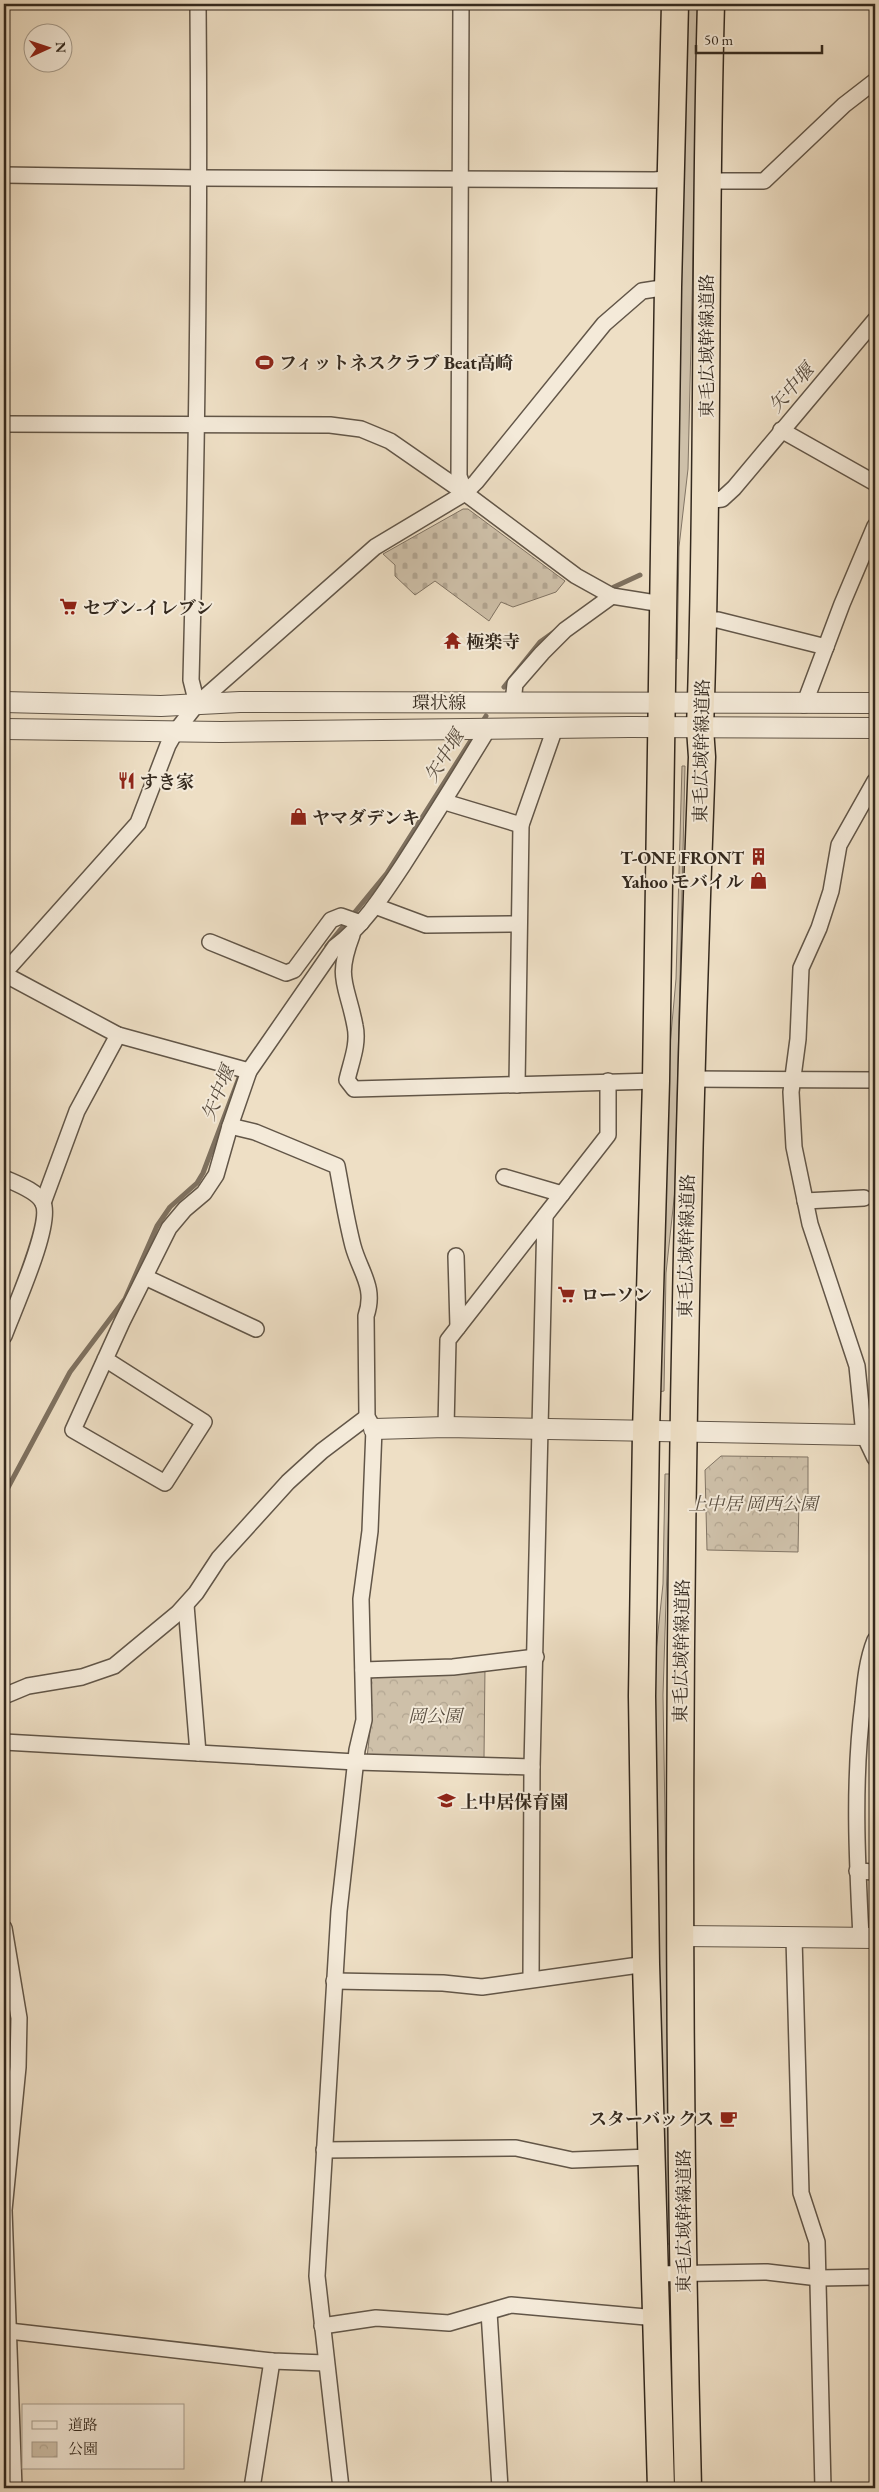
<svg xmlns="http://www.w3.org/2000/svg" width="879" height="2492" font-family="'EB Garamond','Noto Serif JP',serif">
<defs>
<pattern id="cemetery-stones" width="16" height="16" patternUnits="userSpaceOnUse" patternTransform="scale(1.25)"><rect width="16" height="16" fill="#cec0a9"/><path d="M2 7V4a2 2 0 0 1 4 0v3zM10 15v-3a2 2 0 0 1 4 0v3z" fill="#b2a591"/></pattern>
<pattern id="park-crowns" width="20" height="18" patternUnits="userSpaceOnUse" patternTransform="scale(1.25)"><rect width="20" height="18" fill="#cec0a9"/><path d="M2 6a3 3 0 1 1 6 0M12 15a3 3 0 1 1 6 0" fill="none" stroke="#b2a591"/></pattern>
</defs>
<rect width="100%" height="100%" fill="#eedfc5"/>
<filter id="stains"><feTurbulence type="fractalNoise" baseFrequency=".004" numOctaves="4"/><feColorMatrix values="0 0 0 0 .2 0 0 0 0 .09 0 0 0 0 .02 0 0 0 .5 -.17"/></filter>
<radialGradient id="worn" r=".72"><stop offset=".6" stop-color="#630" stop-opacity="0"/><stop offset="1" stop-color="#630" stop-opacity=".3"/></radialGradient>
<g fill="#cec0a9" stroke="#817464">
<path d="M 687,4 L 699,4 L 688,469 L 679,547 L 677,659 L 671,660 Z"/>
<path d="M 682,766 L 685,766 L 675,1190 L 666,1273 L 664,1391 L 659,1392 L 667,1079 L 676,979 Z"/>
<path d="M 665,1474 L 670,1474 L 663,1695 L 672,2244 L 663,2244 L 654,1671 L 663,1584 Z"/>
</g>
<path fill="url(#cemetery-stones)" stroke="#817464" d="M 463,509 L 468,509 L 565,581 L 556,592 L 513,607 L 501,602 L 489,621 L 435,581 L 415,595 L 395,576 L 395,565 L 383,554 Z"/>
<g fill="url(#park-crowns)" stroke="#817464">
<path d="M 721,1456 L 808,1457 L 808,1499 L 799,1500 L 798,1552 L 707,1550 L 705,1470 Z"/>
<path d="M 485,1667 L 484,1758 L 367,1758 L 371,1721 L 371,1679 L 378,1675 Z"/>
</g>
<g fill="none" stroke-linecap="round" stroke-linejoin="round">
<g stroke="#7e7160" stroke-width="5">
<path d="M 614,587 L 640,575"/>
<path d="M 504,687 L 540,642 L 554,632"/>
<path d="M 481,724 L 486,716"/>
<path d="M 327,946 L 387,873 L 475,734"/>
<path d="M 4,1495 L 70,1372 L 125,1299 L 157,1226 L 170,1207 L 197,1183 L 203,1173 L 242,1070"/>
</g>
<defs>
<g id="minor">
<path d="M 461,4 L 459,476 L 465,493"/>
<path d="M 4,175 L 200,178 L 655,180 L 672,178"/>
<path d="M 706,181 L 764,181 L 844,105 L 875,81"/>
<path d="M 4,424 L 330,425 L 361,429 L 390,441 L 465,493 L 576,576 L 612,596 L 662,604"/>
<path d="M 781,430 L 875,483"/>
<path d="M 705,501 L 722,499 L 734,488 L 875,320"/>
<path d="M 703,620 L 718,620 L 826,647"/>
<path d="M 513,702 L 515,684 L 542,653 L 565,630 L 612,596"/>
<path d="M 197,704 L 191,680 C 197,454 200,229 198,4"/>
<path d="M 804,705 L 842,604 L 875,526"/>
<path d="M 875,781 L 839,845 L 831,891 L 819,928 L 801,968 L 798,1039 L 791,1092 L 794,1147 L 810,1224 L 857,1366 L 864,1435 L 875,1458"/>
<path d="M 445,802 L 521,825"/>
<path d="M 375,906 L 426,925 L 518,924"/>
<path d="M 352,935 C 335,980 347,983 355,1026 C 359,1044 351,1062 347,1080 L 354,1089 L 656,1081"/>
<path d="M 210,942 L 286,973 L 294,970 L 331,920 L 341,916 L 361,923"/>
<path d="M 4,973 L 138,823 L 168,745 L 176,731 L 197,704 L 375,547 L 465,493 L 476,482 L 604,324 L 642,291 L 668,287"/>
<path d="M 4,974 L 118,1035 L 249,1071"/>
<path d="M 690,1079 L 875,1080"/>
<path d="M 517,1085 L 521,825 L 555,728"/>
<path d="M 504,1177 L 562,1194"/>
<path d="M 4,1178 C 15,1183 38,1191 43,1203 C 53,1224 13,1311 4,1336"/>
<path d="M 805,1201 L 864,1198"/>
<path d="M 43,1203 L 77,1111 L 118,1035"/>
<path d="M 456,1256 L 458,1327"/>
<path d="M 145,1277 L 256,1329"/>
<path d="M 105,1359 L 204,1422 L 165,1483 L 73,1430 L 122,1322 L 169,1228 L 185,1209 L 204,1193 L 216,1175 L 230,1126"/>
<path d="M 446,1427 L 448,1340 L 608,1135 L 608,1081"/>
<path d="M 186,1605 L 198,1753"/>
<path d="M 363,1670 L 453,1667 L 536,1657"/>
<path d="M 4,1696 L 28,1686 L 82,1677 L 114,1666 L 178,1613 L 196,1593 L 219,1558 L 288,1482 L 322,1451 L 367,1417"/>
<path d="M 4,1742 L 356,1762 L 532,1767"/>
<path d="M 857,1871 L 875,1872"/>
<path d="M 4,1928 L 19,2018 L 18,2067 L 4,2210 L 14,2488"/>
<path d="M 861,1937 C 857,1860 853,1780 863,1703 C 865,1682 867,1660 875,1640"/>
<path d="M 794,1938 L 801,2193 L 817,2242 L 823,2488"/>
<path d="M 531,1979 L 532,1767 L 545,1216"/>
<path d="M 334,1981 L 443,1983 L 482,1987 L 646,1964"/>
<path d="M 324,2150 L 516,2148 L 572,2160 L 650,2157"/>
<path d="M 656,2274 L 767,2272 L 819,2278 L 875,2277"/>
<path d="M 489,2312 L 500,2488"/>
<path d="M 322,2326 L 376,2318 L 449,2323 L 511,2305 L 657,2318"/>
<path d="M 9,2331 L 272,2361 L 325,2363"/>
<path d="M 252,2488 L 272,2361"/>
<path d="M 341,2488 L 317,2276 L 339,1911 L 357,1750 L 364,1720 L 361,1599 L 370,1531 L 374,1429 L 367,1417 L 366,1316 C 376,1287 360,1272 353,1246 C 346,1219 342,1192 337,1166 L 255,1132 L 230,1126 L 249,1071 L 335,947 C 364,925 383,895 403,865 C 432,820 460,775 488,729"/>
</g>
<g id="tertiary">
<path d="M 4,702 L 161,706 L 240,702 L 875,703"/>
<path d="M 4,729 L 221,732 L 629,727 L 875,728"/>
<path d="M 374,1429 L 446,1427 L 864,1435"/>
<path d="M 680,1936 L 875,1938"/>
</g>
<g id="trunk">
<path d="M 661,2488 L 646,1964 L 642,1696 L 646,1432 L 656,1081 L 668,287 L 675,4"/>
<path d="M 688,2488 C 673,1911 680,1334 702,757 L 700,728 C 709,487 704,245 711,4"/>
</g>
</defs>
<use href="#minor" stroke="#625648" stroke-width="18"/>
<use href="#tertiary" stroke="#625648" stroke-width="22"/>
<use href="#trunk" stroke="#34291e" stroke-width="29"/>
<use href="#minor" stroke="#f4ead9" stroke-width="15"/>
<use href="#tertiary" stroke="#f4ead9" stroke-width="20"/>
<use href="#trunk" stroke="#eedfc5" stroke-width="26"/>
</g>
<defs>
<symbol id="stadium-bare" viewBox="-9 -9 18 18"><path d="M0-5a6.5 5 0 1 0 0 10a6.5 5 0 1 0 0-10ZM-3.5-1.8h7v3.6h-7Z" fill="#8f2418" stroke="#f4ead9" stroke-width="2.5" paint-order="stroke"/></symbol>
<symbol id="supermarket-bare" viewBox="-9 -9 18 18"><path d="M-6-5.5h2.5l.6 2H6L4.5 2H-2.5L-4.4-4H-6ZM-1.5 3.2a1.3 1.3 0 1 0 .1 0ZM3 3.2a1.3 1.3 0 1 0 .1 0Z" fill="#8f2418" stroke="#f4ead9" stroke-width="2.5" paint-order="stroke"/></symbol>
<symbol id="temple-bare" viewBox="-9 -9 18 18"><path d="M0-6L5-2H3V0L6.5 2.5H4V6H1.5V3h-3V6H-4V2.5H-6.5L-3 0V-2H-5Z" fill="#8f2418" stroke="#f4ead9" stroke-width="2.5" paint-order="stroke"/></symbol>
<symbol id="restaurant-bare" viewBox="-9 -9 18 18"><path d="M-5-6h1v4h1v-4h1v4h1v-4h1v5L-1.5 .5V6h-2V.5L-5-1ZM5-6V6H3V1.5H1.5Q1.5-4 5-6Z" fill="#8f2418" stroke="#f4ead9" stroke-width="2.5" paint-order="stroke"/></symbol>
<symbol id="shop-bare" viewBox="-9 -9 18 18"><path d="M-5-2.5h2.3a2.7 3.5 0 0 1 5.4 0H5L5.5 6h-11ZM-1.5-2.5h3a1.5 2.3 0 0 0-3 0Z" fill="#8f2418" stroke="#f4ead9" stroke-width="2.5" paint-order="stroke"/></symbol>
<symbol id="building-bare" viewBox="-9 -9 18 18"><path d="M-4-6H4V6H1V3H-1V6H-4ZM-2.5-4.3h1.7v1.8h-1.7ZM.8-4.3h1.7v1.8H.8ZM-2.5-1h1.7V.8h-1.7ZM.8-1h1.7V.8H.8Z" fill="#8f2418" stroke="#f4ead9" stroke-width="2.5" paint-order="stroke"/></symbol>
<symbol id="school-bare" viewBox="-9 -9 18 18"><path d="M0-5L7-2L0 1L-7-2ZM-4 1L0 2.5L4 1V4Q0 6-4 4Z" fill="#8f2418" stroke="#f4ead9" stroke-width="2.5" paint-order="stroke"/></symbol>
<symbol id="cafe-bare" viewBox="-9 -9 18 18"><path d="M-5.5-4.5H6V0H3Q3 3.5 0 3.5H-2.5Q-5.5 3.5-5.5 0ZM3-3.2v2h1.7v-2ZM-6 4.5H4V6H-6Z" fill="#8f2418" stroke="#f4ead9" stroke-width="2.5" paint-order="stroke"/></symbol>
</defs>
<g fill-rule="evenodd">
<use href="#stadium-bare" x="252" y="350" width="25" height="25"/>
<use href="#supermarket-bare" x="56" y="594" width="25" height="25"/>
<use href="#temple-bare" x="440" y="628" width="25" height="25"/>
<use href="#restaurant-bare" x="114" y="768" width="25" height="25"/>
<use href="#shop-bare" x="286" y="804" width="25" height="25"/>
<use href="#building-bare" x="746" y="844" width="25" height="25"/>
<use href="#shop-bare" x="746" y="868" width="25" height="25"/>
<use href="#supermarket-bare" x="554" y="1282" width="25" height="25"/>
<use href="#school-bare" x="434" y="1788" width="25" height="25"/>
<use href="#cafe-bare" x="716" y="2106" width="25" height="25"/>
</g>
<g text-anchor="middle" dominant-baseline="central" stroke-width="4" stroke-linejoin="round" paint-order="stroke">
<g font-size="18" fill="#34291e" stroke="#f4ead9">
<text transform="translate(706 346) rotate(-90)">東毛広域幹線道路</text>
<text x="439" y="702">環状線</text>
<text transform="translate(701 751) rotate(-89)">東毛広域幹線道路</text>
<text transform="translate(686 1246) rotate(-89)">東毛広域幹線道路</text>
<text transform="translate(681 1651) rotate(-89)">東毛広域幹線道路</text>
<text transform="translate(683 2221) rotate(-90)">東毛広域幹線道路</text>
</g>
<g font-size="18" font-weight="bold" fill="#34291e" stroke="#f4ead9" text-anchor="start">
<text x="279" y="362">フィットネスクラブ Beat高崎</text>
<text x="83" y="607">セブン-イレブン</text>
<text x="466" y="641">極楽寺</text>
<text x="140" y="781">すき家</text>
<text x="312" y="817">ヤマダデンキ</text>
<text x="744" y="857" text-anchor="end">T-ONE FRONT</text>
<text x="744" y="881" text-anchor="end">Yahoo モバイル</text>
<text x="581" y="1294">ローソン</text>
<text x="460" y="1801">上中居保育園</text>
<text x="714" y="2118" text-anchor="end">スターバックス</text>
</g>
<g font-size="18" font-style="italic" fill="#5a4f41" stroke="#f4ead9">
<text x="753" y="1503">上中居 岡西公園</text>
<text x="435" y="1715">岡公園</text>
</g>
<g font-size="19" font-style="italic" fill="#594d3f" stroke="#f4ead9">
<text transform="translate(791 388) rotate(-49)">矢中堰</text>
<text transform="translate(444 756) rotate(-58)">矢中堰</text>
<text transform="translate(218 1093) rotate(-68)">矢中堰</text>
</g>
</g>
<rect width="879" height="2492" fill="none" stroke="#eedfc5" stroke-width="20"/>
<rect x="5" y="5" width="869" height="2482" fill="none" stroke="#34291e" stroke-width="2.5"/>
<rect x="10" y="10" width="859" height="2472" fill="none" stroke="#34291e"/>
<rect x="22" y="2404" width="162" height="65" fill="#f4ead9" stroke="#a79d8e"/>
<rect x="32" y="2421" width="25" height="8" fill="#f4ead9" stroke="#a79d8e"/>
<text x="68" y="2430" font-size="15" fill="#34291e">道路</text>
<rect x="32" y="2442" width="25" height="15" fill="url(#park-crowns)" stroke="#a79d8e"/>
<text x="68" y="2454" font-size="15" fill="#34291e">公園</text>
<g transform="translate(48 48) rotate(87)"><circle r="24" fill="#f4ead9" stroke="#a79d8e"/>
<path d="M0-4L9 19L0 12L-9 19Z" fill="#8f2418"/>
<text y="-8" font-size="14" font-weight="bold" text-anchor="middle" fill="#34291e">N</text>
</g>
<path d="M696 45v8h126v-8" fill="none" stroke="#34291e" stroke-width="2.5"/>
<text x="704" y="45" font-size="15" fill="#34291e" stroke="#f4ead9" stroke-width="4" paint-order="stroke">50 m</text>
<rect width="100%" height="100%" filter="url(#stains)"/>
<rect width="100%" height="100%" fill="url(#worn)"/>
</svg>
